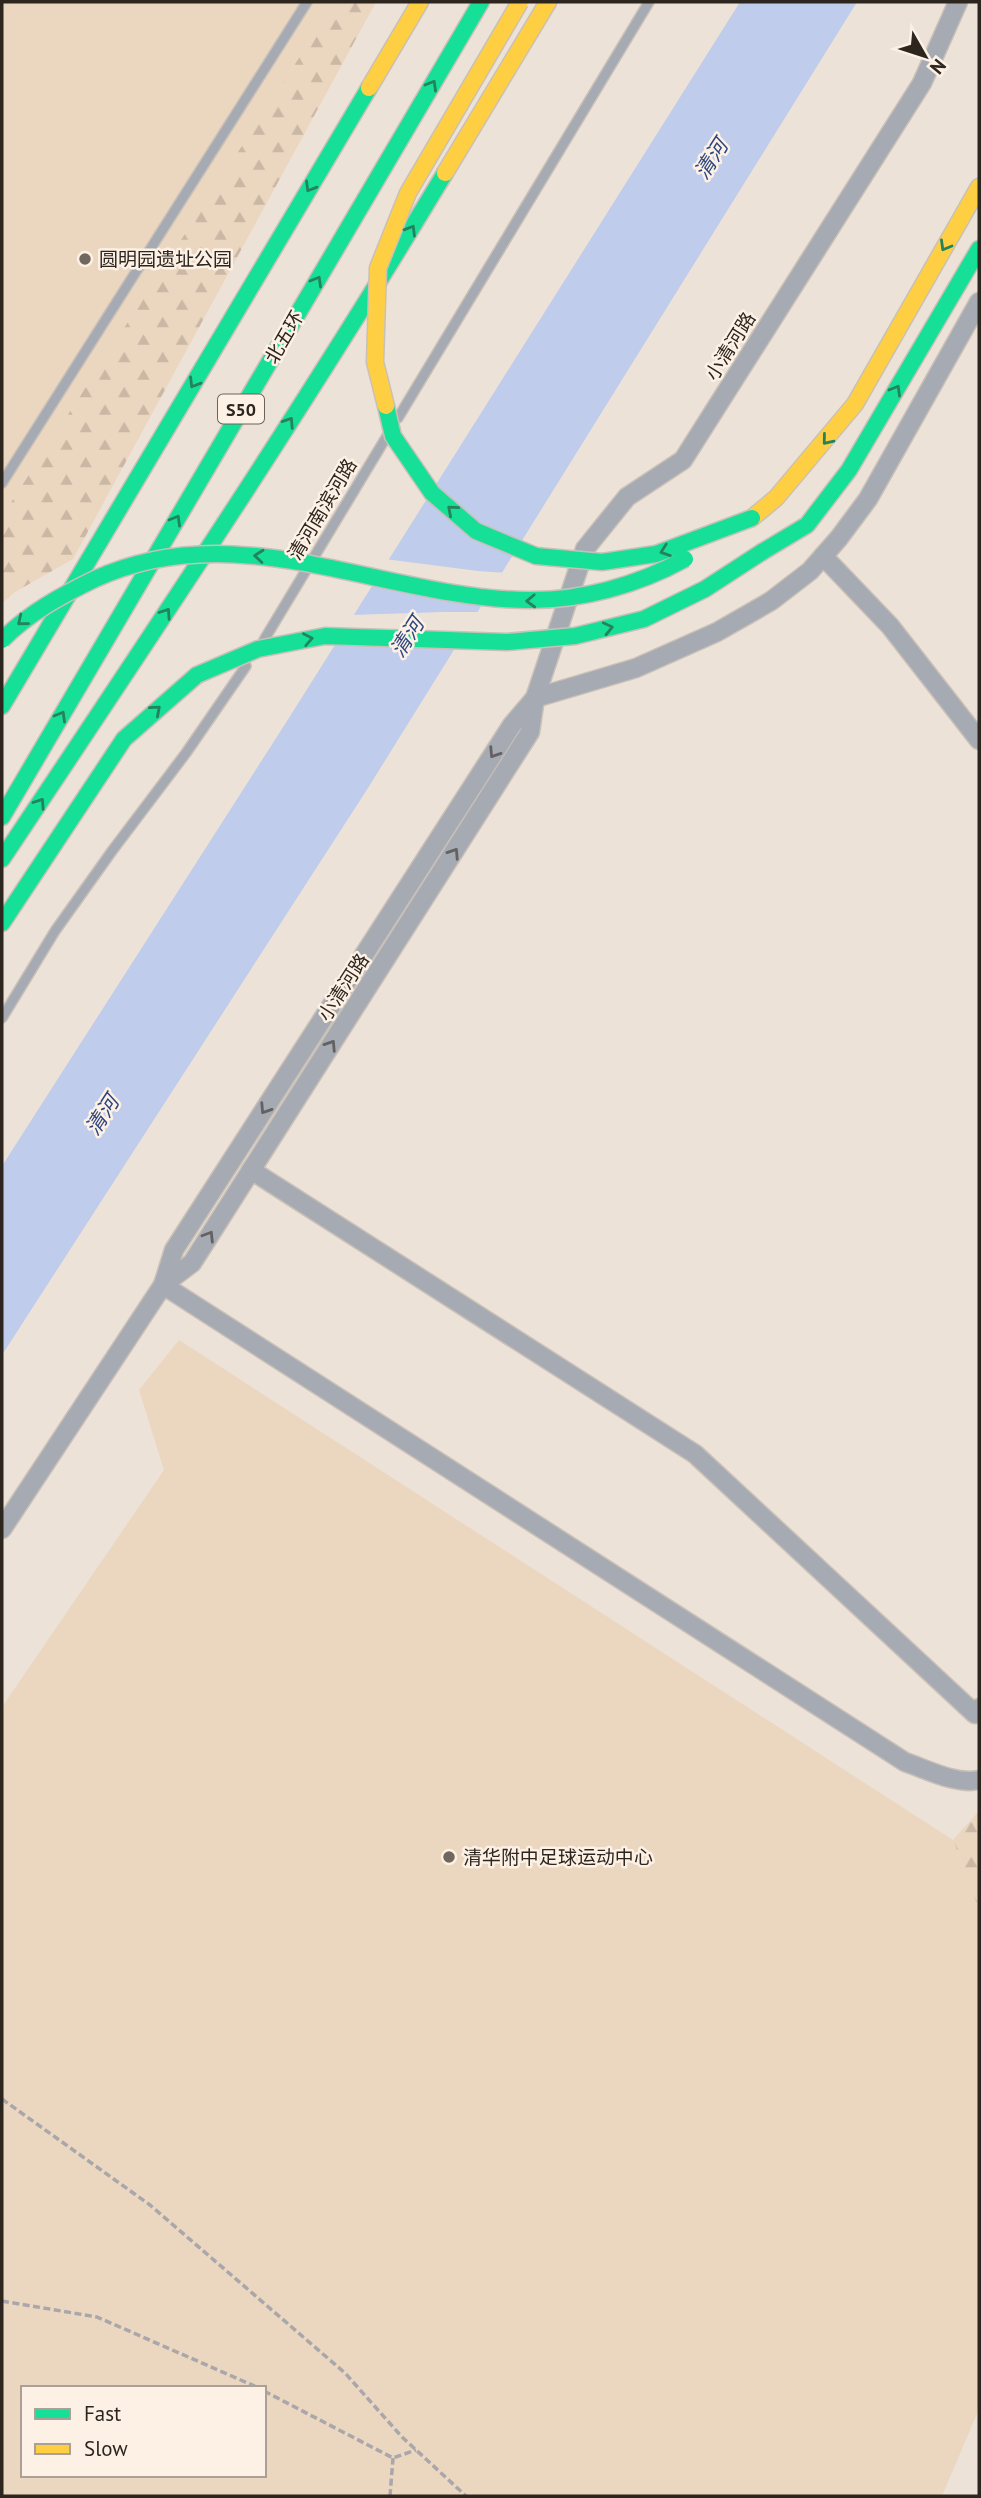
<svg xmlns="http://www.w3.org/2000/svg" width="981" height="2498" font-family="'PT Sans','Noto Sans SC',sans-serif">
<defs>
<pattern id="forest-firs" width="22" height="20" patternUnits="userSpaceOnUse" patternTransform="scale(1.75)"><rect width="22" height="20" fill="#ebd6c0"/><path d="M5 1l3.5 6h-7zM16 11l3.5 6h-7z" fill="#cab8a5"/></pattern>
</defs>
<rect width="100%" height="100%" fill="#ede2d7"/>
<g fill="url(#forest-firs)">
<path d="M 335,2 L 376,2 L 73,559 L 15,592 L 2,603 L 2,516 Z"/>
<path d="M 979,1811 L 979,1910 L 953,1840 Z"/>
</g>
<g fill="#ebd6c0" fill-rule="evenodd">
<path d="M 2,2 L 335,2 L 2,516 Z"/>
<path d="M 179,1340 L 953,1840 L 979,1910 L 979,2409 L 942,2496 L 2,2496 L 2,1707 L 164,1470 L 139,1390 ZM 23,2388 L 264,2388 L 264,2475 L 23,2475 Z"/>
</g>
<path fill="#bfcceb" d="M 740,2 L 857,2 L 368,788 L 2,1355 L 2,1166 L 287,721 Z"/>
<g fill="#ede2d7">
<path d="M 385,559 L 478,571 L 507,573 L 493,596 L 370,582 Z"/>
<path d="M 443,612 L 482,612 L 467,637 L 335,638 L 350,615 Z"/>
</g>
<g fill="none" stroke-linecap="round" stroke-linejoin="round">
<defs>
<g id="lane">
<path d="M 398,418 L 649,2"/>
<path d="M 2,483 L 307,2"/>
<path d="M 264,640 L 387,436"/>
<path d="M 2,1018 L 55,931 L 112,851 L 186,753 L 246,666"/>
</g>
<g id="street">
<path d="M 823,556 L 890,626 L 979,740"/>
<path d="M 535,698 L 636,668 L 717,632 L 771,601 L 810,571 L 839,538 L 868,499 L 979,302"/>
<path d="M 251,1170 L 695,1454 L 975,1714 L 979,1708"/>
<path d="M 163,1285 L 192,1263 L 530,732 L 535,698 L 585,549 L 627,497 L 683,460 L 922,83 L 958,2"/>
<path d="M 163,1285 L 905,1762 C 926,1769 956,1785 979,1780"/>
<path d="M 2,1529 L 163,1285 L 174,1250 L 512,725 L 535,698"/>
</g>
<g id="fast">
<path d="M 762,552 L 807,525 L 849,470 L 979,249"/>
<path d="M 2,706 L 369,88"/>
<path d="M 2,817 L 481,2"/>
<path d="M 2,859 C 153,633 305,406 445,173"/>
<path d="M 2,923 L 124,739 L 197,675"/>
</g>
<g id="slow">
<path d="M 369,88 L 420,2"/>
<path d="M 445,173 L 548,2"/>
<path d="M 752,518 L 776,498 L 855,404 L 979,187"/>
</g>
</defs>
<use href="#lane" stroke="#c9c0b8" stroke-width="12"/>
<use href="#street" stroke="#c9c0b8" stroke-width="21"/>
<use href="#fast" stroke="#c9c0b8" stroke-width="19"/>
<use href="#slow" stroke="#c9c0b8" stroke-width="19"/>
<g stroke="#a9a7a9" stroke-width="3.5" stroke-dasharray="7 3.5" stroke-linecap="butt">
<path d="M 2,2099 L 150,2205 L 345,2373 L 402,2437 L 466,2496"/>
<path d="M 2,2301 L 97,2317 L 259,2388"/>
<path d="M 264,2391 L 393,2458 L 416,2450"/>
<path d="M 390,2496 L 393,2458"/>
</g>
<use href="#lane" stroke="#a6aab3" stroke-width="9"/>
<use href="#street" stroke="#a6aab3" stroke-width="18"/>
<use href="#fast" stroke="#16e098" stroke-width="16"/>
<use href="#slow" stroke="#ffcf43" stroke-width="16"/>
<defs>
<g id="fast-bridge">
<path d="M 386,406 L 393,436 L 432,493 L 476,531 L 536,556 L 602,562 L 656,554 L 752,518"/>
<path d="M 2,640 C 29,613 60,596 95,579 C 239,513 381,598 527,600 C 581,601 638,585 685,559"/>
<path d="M 197,675 L 258,649 L 325,636 L 507,642 L 575,636 L 644,619 L 705,589 L 762,552"/>
</g>
<path id="slow-bridge" d="M 386,406 L 375,362 L 378,268 L 408,193 L 520,2"/>
</defs>
<use href="#fast-bridge" stroke="#c9c0b8" stroke-width="19" stroke-linecap="butt"/>
<use href="#slow-bridge" stroke="#c9c0b8" stroke-width="19" stroke-linecap="butt"/>
<use href="#fast-bridge" stroke="#16e098" stroke-width="16"/>
<use href="#slow-bridge" stroke="#ffcf43" stroke-width="16"/>
</g>
<defs><path id="oneway-chevron" d="M-2-3.5L2.5 0L-2 3.5" fill="none" stroke-width="1.6" stroke-linecap="round" stroke-linejoin="round" transform="scale(1.75)"/></defs>
<g stroke="#22835c">
<use href="#oneway-chevron" transform="translate(432 85) rotate(-60)"/>
<use href="#oneway-chevron" transform="translate(310 187) rotate(121)"/>
<use href="#oneway-chevron" transform="translate(411 230) rotate(-59)"/>
<use href="#oneway-chevron" transform="translate(945 246) rotate(120)"/>
<use href="#oneway-chevron" transform="translate(317 281) rotate(-60)"/>
<use href="#oneway-chevron" transform="translate(194 383) rotate(121)"/>
<use href="#oneway-chevron" transform="translate(896 390) rotate(-60)"/>
<use href="#oneway-chevron" transform="translate(289 422) rotate(-57)"/>
<use href="#oneway-chevron" transform="translate(827 440) rotate(129)"/>
<use href="#oneway-chevron" transform="translate(452 510) rotate(-139)"/>
<use href="#oneway-chevron" transform="translate(176 520) rotate(-60)"/>
<use href="#oneway-chevron" transform="translate(665 551) rotate(161)"/>
<use href="#oneway-chevron" transform="translate(259 556) rotate(-175)"/>
<use href="#oneway-chevron" transform="translate(531 601) rotate(178)"/>
<use href="#oneway-chevron" transform="translate(166 613) rotate(-56)"/>
<use href="#oneway-chevron" transform="translate(22 621) rotate(141)"/>
<use href="#oneway-chevron" transform="translate(608 628) rotate(-13)"/>
<use href="#oneway-chevron" transform="translate(308 639) rotate(-11)"/>
<use href="#oneway-chevron" transform="translate(156 710) rotate(-41)"/>
<use href="#oneway-chevron" transform="translate(61 716) rotate(-60)"/>
<use href="#oneway-chevron" transform="translate(40 803) rotate(-56)"/>
</g>
<g stroke="#636162">
<use href="#oneway-chevron" transform="translate(494 753) rotate(123)"/>
<use href="#oneway-chevron" transform="translate(454 853) rotate(-57)"/>
<use href="#oneway-chevron" transform="translate(331 1045) rotate(-57)"/>
<use href="#oneway-chevron" transform="translate(265 1109) rotate(123)"/>
<use href="#oneway-chevron" transform="translate(209 1236) rotate(-58)"/>
</g>
<g fill="#70685f" stroke="#fdf1e5" stroke-width="2.5">
<circle cx="85" cy="259" r="7"/>
<circle cx="449" cy="1857" r="7"/>
</g>
<g text-anchor="middle" dominant-baseline="central" stroke-width="5" stroke-linejoin="round" paint-order="stroke">
<rect fill="#fdf1e5" stroke="#6b635a" stroke-width="2" x="218" y="394.5" width="46" height="29" rx="5"/>
<g font-size="18" font-weight="bold" fill="#2d261f">
<text x="241" y="409">S50</text>
</g>
<g font-size="19" fill="#2d261f" stroke="#fdf1e5" text-anchor="start">
<text x="99" y="259">圆明园遗址公园</text>
<text x="463" y="1857">清华附中足球运动中心</text>
</g>
<g font-size="19" fill="#2d261f" stroke="#fdf1e5">
<text transform="translate(284 337) rotate(-60)">北五环</text>
<text transform="translate(730 346) rotate(-58)">小清河路</text>
<text transform="translate(322 509) rotate(-59)">清河南滨河路</text>
<text transform="translate(343 987) rotate(-57)">小清河路</text>
</g>
<g font-size="21" font-style="italic" fill="#2c4580" stroke="#fdf1e5">
<text transform="translate(711 159) rotate(-57)">清河</text>
<text transform="translate(407 637) rotate(-57)">清河</text>
<text transform="translate(102 1115) rotate(-57)">清河</text>
</g>
</g>
<rect width="981" height="2498" fill="none" stroke="#2d261f" stroke-width="7"/>
<rect x="21" y="2386" width="245" height="91" fill="#fdf1e5" stroke="#aaa096" stroke-width="2"/>
<rect x="35" y="2409" width="35" height="10" fill="#16e098" stroke="#aaa096" stroke-width="2"/>
<text x="84" y="2421" font-size="21" fill="#2d261f">Fast</text>
<rect x="35" y="2444" width="35" height="10" fill="#ffcf43" stroke="#aaa096" stroke-width="2"/>
<text x="84" y="2456" font-size="21" fill="#2d261f">Slow</text>
<g transform="translate(925 56) rotate(129)" stroke="#fdf1e5" stroke-width="5" paint-order="stroke">
<path d="M0-5L12 26L0 18L-12 26Z" fill="#2d261f"/>
<text y="-10" font-size="19" font-weight="bold" text-anchor="middle" fill="#2d261f">N</text>
</g>
</svg>
